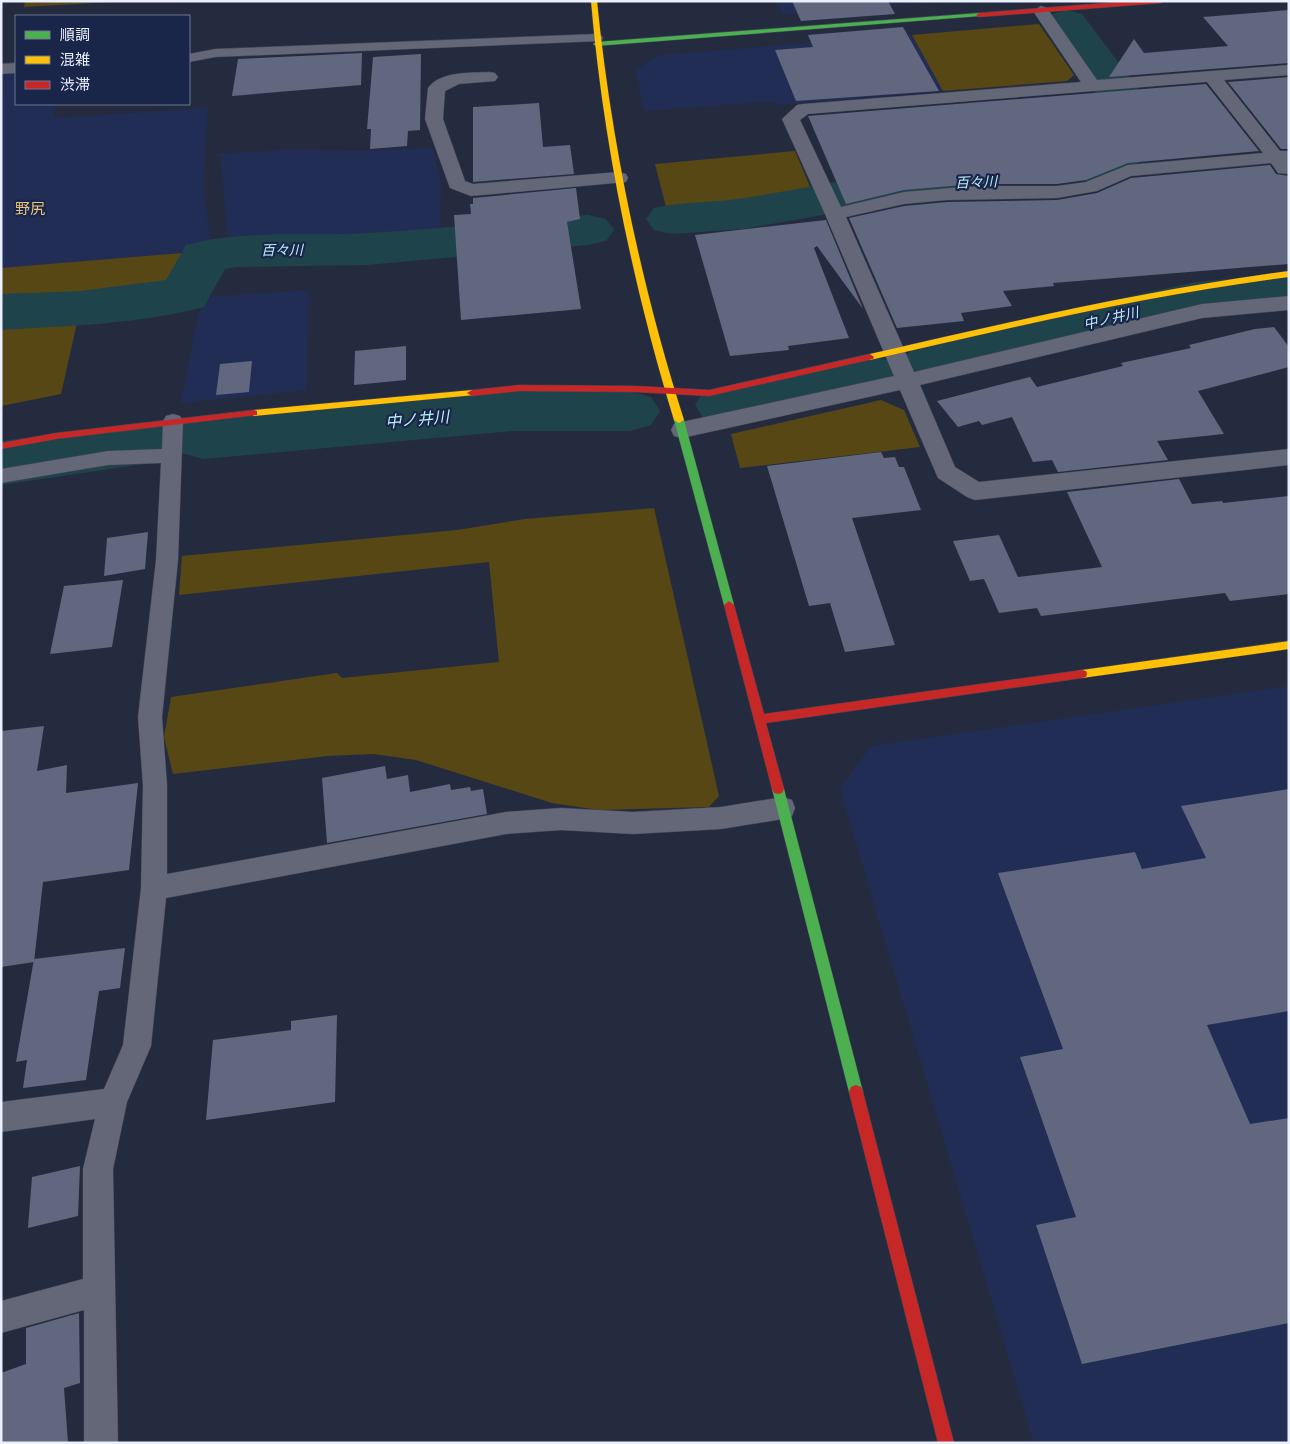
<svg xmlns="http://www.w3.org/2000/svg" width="1290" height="1444" font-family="'Asap Condensed','Noto Sans JP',sans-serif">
<rect width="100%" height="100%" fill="#252b3f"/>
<g fill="#212d55">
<path d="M 778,1 L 953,1 L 783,14 Z"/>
<path d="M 912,35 L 943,91 L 776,105 L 774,101 L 644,111 L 636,70 L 659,55 Z"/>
<path d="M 16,72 L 16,104 L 57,104 L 53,116 L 56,118 L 207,108 L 204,189 L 210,241 L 182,253 L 1,271 L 1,73 Z"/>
<path d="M 433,148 L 441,184 L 440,238 L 373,243 L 227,246 L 228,242 L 221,156 L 215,154 L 287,150 L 360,151 Z"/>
<path d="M 309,290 L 306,390 L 181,403 L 198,316 L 206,297 Z"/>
<path d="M 1289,686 L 1289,1443 L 1034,1443 L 840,789 L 871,746 Z"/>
</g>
<g fill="#574715">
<path d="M 25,1 L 129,1 L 24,7 Z"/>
<path d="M 1039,24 L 1074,75 L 1067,81 L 943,91 L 912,35 Z"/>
<path d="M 795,151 L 811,189 L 737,202 L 666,207 L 655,164 Z"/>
<path d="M 210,241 L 212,248 L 196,255 L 178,289 L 72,302 L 1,304 L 1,268 L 182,253 Z"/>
<path d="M 78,318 L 61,394 L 1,406 L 1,323 Z"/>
<path d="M 881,400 L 904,410 L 920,447 L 740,468 L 731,434 Z"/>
<path d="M 654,508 L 719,796 L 709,807 L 599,810 L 552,803 L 416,760 L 373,754 L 328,756 L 173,774 L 164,737 L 171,697 L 337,673 L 342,678 L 499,662 L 489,562 L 179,595 L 182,556 L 457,530 L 525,519 Z"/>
</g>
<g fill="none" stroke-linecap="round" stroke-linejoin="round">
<g fill="#1f434b" fill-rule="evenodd">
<path d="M 1067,10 L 1082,14 L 1134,83 L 1157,120 L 1152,147 L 1145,157 L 1122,177 L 1096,184 L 1079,179 L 1071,169 L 1079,159 C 1101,153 1106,140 1111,120 L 1096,94 L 1046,23 L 1052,14 Z"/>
<path d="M 943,169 L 961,173 L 968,184 L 961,195 L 943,199 L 908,200 L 743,229 L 672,234 L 654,230 L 646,219 L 654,208 C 684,201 715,203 745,198 C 811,188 876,171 943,169 Z"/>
<path d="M 588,215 L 606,219 L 614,230 L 606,241 L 588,245 L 367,265 L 236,267 L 225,269 L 204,307 C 139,324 68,326 1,330 L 1,294 L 80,291 L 166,280 L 186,245 C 246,229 307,237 368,233 C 441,229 515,221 588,215 Z"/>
<path d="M 1289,273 L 1289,307 L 1196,316 L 934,377 L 914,371 L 905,358 L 914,345 L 934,339 L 1196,282 Z"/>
<path d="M 867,355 L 887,360 L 896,374 L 887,388 L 725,425 L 704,419 L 695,405 L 704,391 Z"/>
<path d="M 514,391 L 630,391 L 651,397 L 660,411 L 651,425 L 630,431 L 514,431 L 203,459 L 182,453 L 173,438 L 182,423 L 203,417 Z"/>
<path d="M 144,422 L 165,428 L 174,443 L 165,458 L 144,464 L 1,485 L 1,441 Z"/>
</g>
</g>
<g fill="#60677e">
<path d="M 792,1 L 888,1 L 895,14 L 801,21 Z"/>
<path d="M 1289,10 L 1289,63 L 1109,77 L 1134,39 L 1144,53 L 1228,46 L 1203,17 Z"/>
<path d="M 903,27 L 939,91 L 796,101 L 775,50 L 813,47 L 808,35 Z"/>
<path d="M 362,53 L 361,85 L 232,96 L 238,59 Z"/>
<path d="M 421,54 L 420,130 L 408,131 L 407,146 L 370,149 L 371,129 L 367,129 L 373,57 Z"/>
<path d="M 1289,77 L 1289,149 L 1281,149 L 1228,82 Z"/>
<path d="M 1206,84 L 1259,151 L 1128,163 L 1086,180 L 1057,184 L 975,184 L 904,190 L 846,204 L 808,116 Z"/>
<path d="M 539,103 L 543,147 L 570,145 L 574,174 L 473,182 L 473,107 Z"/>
<path d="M 1270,165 L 1276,174 L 1289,176 L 1289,264 L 1053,283 L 1054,286 L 1003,291 L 1012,306 L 961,313 L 964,321 L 897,328 L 849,218 L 904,206 L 947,202 L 1057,200 L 1097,193 L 1131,178 Z"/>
<path d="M 576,188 L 580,219 L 567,222 L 581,309 L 461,320 L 454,215 L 471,214 L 470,204 L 473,204 L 473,198 Z"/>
<path d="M 826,220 L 863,309 L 817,246 L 814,248 L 849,338 L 788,346 L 789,350 L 730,356 L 695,235 Z"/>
<path d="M 1274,327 L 1289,347 L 1289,367 L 1198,391 L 1224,434 L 1157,441 L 1168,460 L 1058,472 L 1052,460 L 1033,462 L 1012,417 L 982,425 L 979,421 L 958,427 L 937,401 L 1030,377 L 1037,387 L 1123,366 L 1121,363 L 1191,348 L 1189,345 L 1255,329 Z"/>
<path d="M 406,346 L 406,380 L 354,385 L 355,351 Z"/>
<path d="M 252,361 L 249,392 L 216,395 L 220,364 Z"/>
<path d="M 881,452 L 884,458 L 895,457 L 899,467 L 904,467 L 921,510 L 852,518 L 895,645 L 845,652 L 830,603 L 809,606 L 767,466 Z"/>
<path d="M 1179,479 L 1192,504 L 1222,501 L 1223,503 L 1289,496 L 1289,594 L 1230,601 L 1225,593 L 1041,616 L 1037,608 L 999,613 L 984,579 L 970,581 L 953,541 L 999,535 L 1018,577 L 1102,567 L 1067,492 Z"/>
<path d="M 148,532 L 145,569 L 104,576 L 107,538 Z"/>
<path d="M 123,580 L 112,647 L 50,654 L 64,586 Z"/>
<path d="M 44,726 L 37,771 L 67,765 L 66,793 L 138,783 L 129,870 L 43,882 L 34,962 L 1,967 L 1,731 Z"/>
<path d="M 385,766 L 387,779 L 408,775 L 410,792 L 450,784 L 451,790 L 470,787 L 471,791 L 483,789 L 487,814 L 327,843 L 322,778 Z"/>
<path d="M 1289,789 L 1289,1011 L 1207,1025 L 1250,1124 L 1289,1118 L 1289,1323 L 1082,1364 L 1036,1225 L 1076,1217 L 1020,1057 L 1063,1049 L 998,873 L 1135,852 L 1142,869 L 1206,858 L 1181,806 Z"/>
<path d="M 125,948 L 120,988 L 99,991 L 86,1080 L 23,1088 L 27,1060 L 16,1062 L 34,959 Z"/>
<path d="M 337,1015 L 335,1102 L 206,1120 L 213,1040 L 291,1030 L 291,1021 Z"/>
<path d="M 80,1166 L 78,1216 L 28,1228 L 32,1177 Z"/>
<path d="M 79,1313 L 80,1383 L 64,1388 L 68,1443 L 1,1443 L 1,1373 L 26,1364 L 26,1328 Z"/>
</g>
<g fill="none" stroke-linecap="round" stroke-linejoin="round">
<defs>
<g id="lane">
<path d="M 596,34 L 601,35 L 603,38 L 601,41 L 215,57 L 189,62 L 189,54 L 215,49 Z"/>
<path d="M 173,414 L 180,416 L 183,421 L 178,560 L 162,717 L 167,785 L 167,874 L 506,812 L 561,808 L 633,812 L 721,807 L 783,797 L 792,800 L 795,808 L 792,816 L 783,819 L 721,829 L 633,834 L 561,830 L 506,834 L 166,898 L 151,1046 L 127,1102 L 113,1169 L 118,1443 L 84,1443 L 84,1310 L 1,1333 L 1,1301 L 83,1279 L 83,1169 L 95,1119 L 1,1132 L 1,1102 L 104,1089 L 123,1045 L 141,888 L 143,785 L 138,717 L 156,560 L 161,463 L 108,465 L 1,483 L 1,469 L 108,451 L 162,449 L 163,421 L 166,416 Z"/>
</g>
<g id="street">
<path d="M 1041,6 L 1047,8 L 1097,80 L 1289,65 L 1289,75 L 1224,80 L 1280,151 L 1289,151 L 1289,174 L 1278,173 L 1271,163 L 1131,176 L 1097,191 L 1057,198 L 947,200 L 904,204 L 846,217 L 914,372 L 1202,304 L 1289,296 L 1289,310 L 1202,318 L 920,385 L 955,467 L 979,482 L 1289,449 L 1289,465 L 975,500 L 967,497 L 938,478 L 900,390 L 682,438 L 674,436 L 671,430 L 674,424 L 682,422 L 894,376 L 825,214 L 782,119 L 797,105 L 803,104 L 1081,82 L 1033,11 ZM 1207,82 L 1263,153 L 1128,165 L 1086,182 L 1057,186 L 975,186 L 904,192 L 841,207 L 800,120 L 808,114 Z"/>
<path d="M 16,63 L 16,73 L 1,74 L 1,64 Z"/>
<path d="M 489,72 L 495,73 L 498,77 L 495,81 L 459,84 L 445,91 L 443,119 L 465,181 L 473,184 L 619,172 L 626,174 L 628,178 L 626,182 L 471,196 L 450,188 L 425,119 L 428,88 C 440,71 471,73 489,72 Z"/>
</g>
<g id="fast">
<path d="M 979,13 L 981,14 L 981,16 L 596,46 L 593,44 L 596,42 Z"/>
<path d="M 679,417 L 684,420 L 734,605 L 729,609 L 724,605 L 674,420 Z"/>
<path d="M 778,784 L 782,785 L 784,789 L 863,1092 L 861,1097 L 856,1099 L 851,1097 L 849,1092 L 772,789 L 774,785 Z"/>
</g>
<g id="slow">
<path d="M 591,1 L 597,1 C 611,142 641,285 684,420 L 679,423 L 674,420 C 633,286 603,141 591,1 Z"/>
<path d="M 1289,271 L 1289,277 C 1147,295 1009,328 870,360 L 866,357 L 870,354 C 1009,322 1147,290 1289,271 Z"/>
<path d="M 472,390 L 477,393 L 475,395 L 254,416 L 249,413 L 254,410 Z"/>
<path d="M 1289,641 L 1289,649 L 1082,678 L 1078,677 L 1077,674 L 1078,671 L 1082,670 Z"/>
</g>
<g id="jam">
<path d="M 1132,1 L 1164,1 L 1161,3 L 979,17 L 976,15 L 979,13 Z"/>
<path d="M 870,354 L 874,357 L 873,359 L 709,396 L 636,392 L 519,391 L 472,396 L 467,393 L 472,390 L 519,385 L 636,386 L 709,390 Z"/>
<path d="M 254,410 L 257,411 L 257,415 L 56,439 L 1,449 L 1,443 L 56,433 Z"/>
<path d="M 729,601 L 734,605 L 764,714 L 1082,670 L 1086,671 L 1087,674 L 1086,677 L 1082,678 L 766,723 L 784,789 L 782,793 L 778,794 L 774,793 L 772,789 L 724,605 Z"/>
<path d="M 856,1085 L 861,1087 L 863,1092 L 954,1443 L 938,1443 L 849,1092 L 851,1087 Z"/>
</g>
</defs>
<use href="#lane" stroke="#404554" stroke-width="1"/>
<use href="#street" stroke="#404554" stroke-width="1"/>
<use href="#fast" stroke="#404554" stroke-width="1"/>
<use href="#slow" stroke="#404554" stroke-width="1"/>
<use href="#jam" stroke="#404554" stroke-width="1"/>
<use href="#lane" fill="#636777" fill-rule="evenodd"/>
<use href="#street" fill="#636777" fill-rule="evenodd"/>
<use href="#fast" fill="#4caf50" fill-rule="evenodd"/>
<use href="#slow" fill="#ffc107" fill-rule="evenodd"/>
<use href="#jam" fill="#c62828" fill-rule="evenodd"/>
</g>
<g text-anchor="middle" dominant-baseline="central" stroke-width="4.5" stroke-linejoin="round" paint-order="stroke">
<g font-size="14" font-style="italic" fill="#b8eff8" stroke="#1a254a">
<text transform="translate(976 182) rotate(-2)">百々川</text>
<text transform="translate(282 250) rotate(-1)">百々川</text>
<text transform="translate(1111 318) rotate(-13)">中ノ井川</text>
</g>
<g font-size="15" fill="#e3c67b" stroke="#1a254a">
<text x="30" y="208">野尻</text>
</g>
<g font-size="16" font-style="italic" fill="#b8eff8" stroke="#1a254a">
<text transform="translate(417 419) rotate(-5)">中ノ井川</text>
</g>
</g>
<rect width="1290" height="1444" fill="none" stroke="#eaf0ff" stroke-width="5"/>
<rect x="15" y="15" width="175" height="90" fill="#1a254a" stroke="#6d7692"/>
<rect x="25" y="31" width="25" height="8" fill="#4caf50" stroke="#6d7692"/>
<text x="60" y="40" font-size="15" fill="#eaf0ff">順調</text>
<rect x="25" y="56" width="25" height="8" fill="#ffc107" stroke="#6d7692"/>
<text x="60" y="65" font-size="15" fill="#eaf0ff">混雑</text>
<rect x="25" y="81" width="25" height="8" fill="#c62828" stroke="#6d7692"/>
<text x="60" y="90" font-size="15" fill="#eaf0ff">渋滞</text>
</svg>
